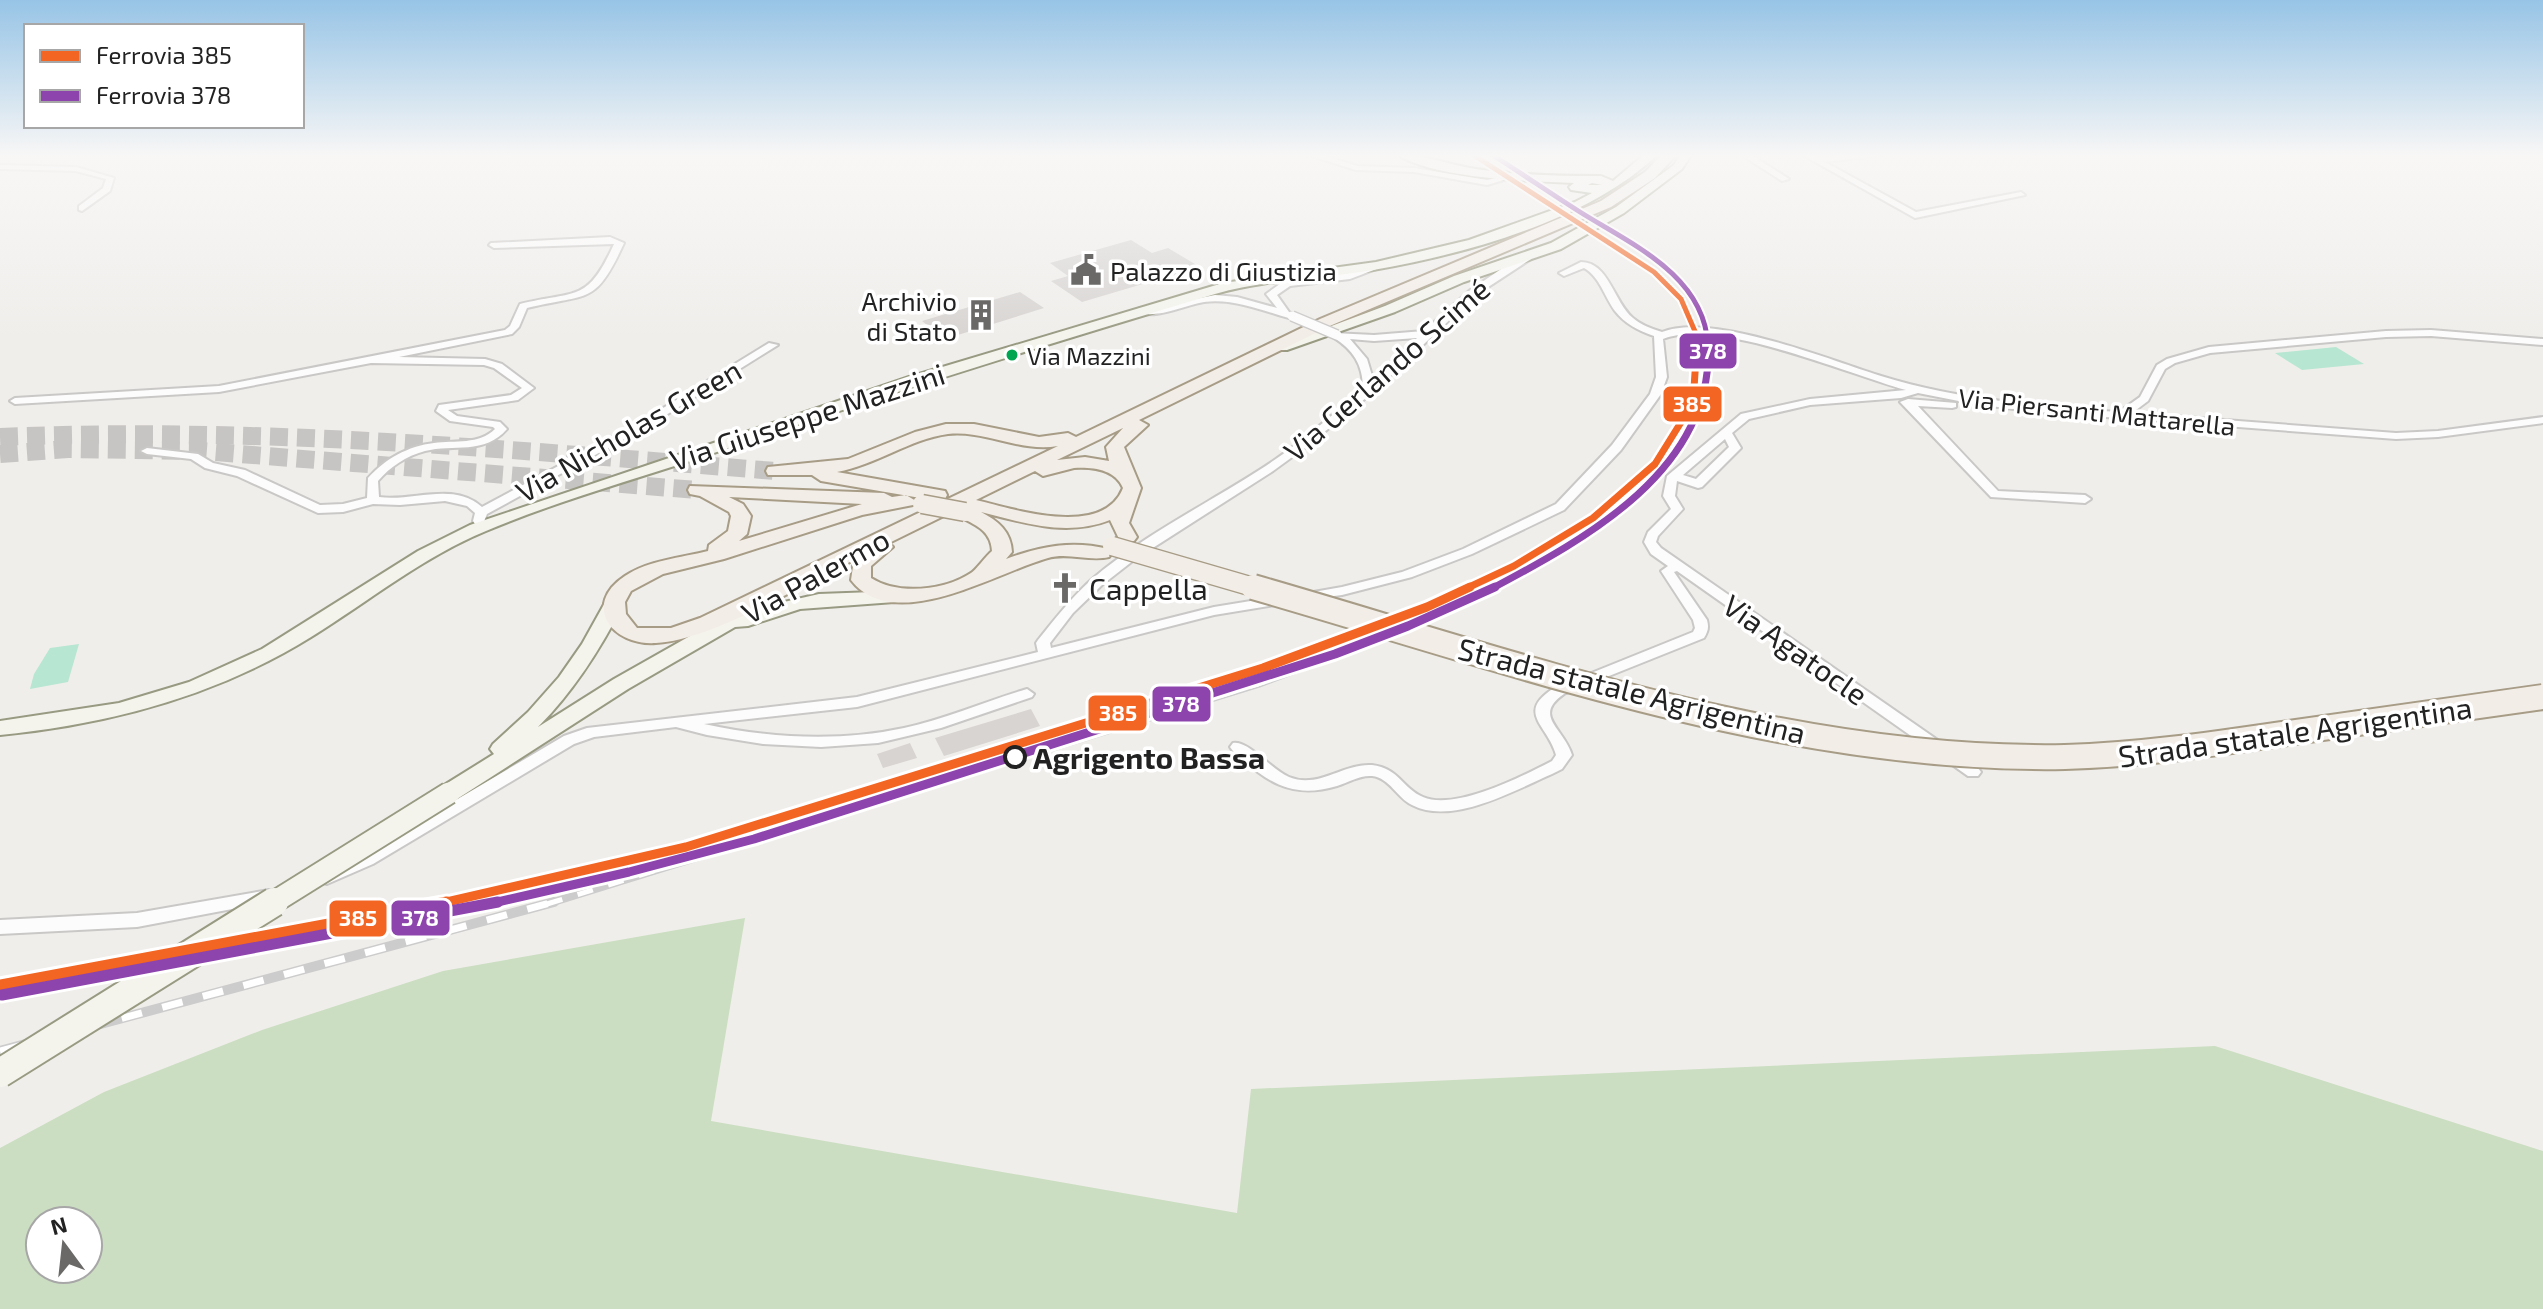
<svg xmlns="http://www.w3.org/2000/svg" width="2543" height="1309" font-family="'Exo 2',sans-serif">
<rect width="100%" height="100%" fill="#f0eeeb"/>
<path fill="#cbdec1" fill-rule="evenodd" d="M 745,918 L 711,1121 L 1237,1213 L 1251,1089 L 2215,1046 L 2543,1151 L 2543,1309 L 0,1309 L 0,1148 L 104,1092 L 262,1030 L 443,971 ZM 40,1221 L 88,1221 L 88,1269 L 40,1269 Z"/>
<g fill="#b7e6d2">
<path d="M 2336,347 L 2364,364 L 2302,370 L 2275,353 Z"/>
<path d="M 79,644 L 68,682 L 30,689 L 34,674 L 50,648 Z"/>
</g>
<g fill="#d7d4d2">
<path d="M 1131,240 L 1152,253 L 1168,248 L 1200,267 L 1082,302 L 1051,281 L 1068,276 L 1050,263 Z"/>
<path d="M 1020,292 L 1044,308 L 945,339 L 922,321 Z"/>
<path d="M 1031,709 L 1040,726 L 944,756 L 935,738 Z"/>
<path d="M 910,743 L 917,758 L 883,768 L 877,754 Z"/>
</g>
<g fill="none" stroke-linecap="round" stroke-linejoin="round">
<g stroke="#c7c5c3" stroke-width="18" stroke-dasharray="18 9" stroke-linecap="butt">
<path d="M 0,437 C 260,426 516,450 775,471"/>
<path d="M 0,454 L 68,449 L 202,451 L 697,490"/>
</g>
<defs>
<g id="street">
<path d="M 1305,154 L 1319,154 L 1357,166 L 1414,168 L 1487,180 L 1513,174 L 1517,176 L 1487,185 L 1414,172 L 1356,170 Z"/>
<path d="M 1740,154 L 1750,154 L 1789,179 L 1782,181 Z"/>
<path d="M 1801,154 L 1812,154 L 1817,157 L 1892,154 L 1825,162 L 1916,212 L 2021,192 L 2025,195 L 1915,218 Z"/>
<path d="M 0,165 L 76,167 L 114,178 L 110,191 L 82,211 L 79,210 L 79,206 L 103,188 L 106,179 L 76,171 L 0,169 Z"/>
<path d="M 610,237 L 624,243 C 595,307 588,293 527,308 L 519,327 L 512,334 L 399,357 L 485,359 L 502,364 L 534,388 L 518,400 L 448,410 L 457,416 L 500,422 L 507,429 C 485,455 453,444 425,451 C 406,456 390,467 378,481 L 379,497 C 413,502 453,481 482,507 L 642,421 L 769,343 L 778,345 L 650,425 L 487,514 L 483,524 L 475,524 L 473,521 L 475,513 L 467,506 L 445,501 L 400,505 L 373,504 L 343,512 L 318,513 L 237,476 L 205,468 L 191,459 L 147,454 L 141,451 L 147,448 L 198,454 L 213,463 L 245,470 L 320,505 L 343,504 L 367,498 L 368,478 C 385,459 408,446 434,443 C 455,440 479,445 495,429 L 493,427 L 450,421 L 436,411 L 439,405 L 511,395 L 522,388 L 494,368 L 484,365 L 371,363 L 219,392 L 15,404 L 10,401 L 15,398 L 219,386 L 505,330 L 510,326 L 520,304 C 576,290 587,304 614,244 L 494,248 L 489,245 L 491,243 Z"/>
<path d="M 1523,257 L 1531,259 L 1476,295 L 1372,393 L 1306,447 L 1273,471 L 1134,560 L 1102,585 L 1073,613 L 1050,643 L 1051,648 L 1214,607 L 1282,596 L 1289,600 L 1287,603 L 1214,615 L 857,707 L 704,724 C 769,738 839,742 904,728 C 946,719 986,701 1027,689 L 1034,694 L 1032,697 L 941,728 L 878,743 L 821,747 L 763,744 L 707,735 L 676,727 L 594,737 L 574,744 L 373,864 L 327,884 L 321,882 L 319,878 L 321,874 L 361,856 L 564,736 L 587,728 L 857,697 L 1038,652 L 1036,643 L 1038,640 C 1055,619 1071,598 1091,580 C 1142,536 1205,505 1261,469 C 1297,446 1330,417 1363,389 C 1363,364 1353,350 1333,337 L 1333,333 L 1374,335 L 1424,331 L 1469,291 L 1504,267 ZM 1417,338 L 1373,379 L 1367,359 L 1350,339 L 1374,341 Z"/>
<path d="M 1581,262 C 1609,262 1614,303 1633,318 C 1641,325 1652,329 1662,332 C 1711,312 1830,360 1881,376 C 1900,382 1920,387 1940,391 C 1994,402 2049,407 2103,411 L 2119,412 L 2140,397 L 2157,365 L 2167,359 L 2209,347 L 2386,331 L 2431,330 L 2543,339 L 2543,345 L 2431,336 L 2386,337 L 2210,353 L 2175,363 L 2165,369 L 2148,401 L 2132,413 L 2396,433 L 2438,431 L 2543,417 L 2543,423 L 2438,437 L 2396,439 L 2039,412 L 1974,404 L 1918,393 L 1901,398 L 1810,405 L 1749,419 L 1732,433 L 1741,448 L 1702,487 L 1698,488 L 1677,481 L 1675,496 L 1683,509 L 1658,536 L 1656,542 L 1661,548 L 1978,768 L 1981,772 L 1978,776 L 1968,776 L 1677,571 L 1674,572 L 1707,620 C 1709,628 1708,631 1704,638 L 1564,694 C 1532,716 1564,728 1572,755 L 1562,769 L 1552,774 C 1515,790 1452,826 1412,805 C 1397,798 1390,778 1372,776 C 1360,775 1349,782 1337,786 C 1290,800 1266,781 1233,751 L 1230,747 L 1233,743 C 1248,740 1272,770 1289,777 C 1319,789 1343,763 1372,765 C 1399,768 1403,789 1423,797 C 1455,811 1523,776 1552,761 L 1556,755 C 1548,725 1515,713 1554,688 L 1693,632 L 1695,628 L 1693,620 L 1661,571 L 1668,566 L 1651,554 L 1644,542 L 1648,532 L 1671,509 L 1663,496 L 1667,476 L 1741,414 L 1810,399 L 1906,390 C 1848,374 1716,317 1663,339 L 1667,377 L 1661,394 L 1621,450 L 1564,510 L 1472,554 L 1412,577 L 1342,595 L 1302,600 L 1300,597 L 1302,594 L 1342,587 L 1402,572 L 1463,549 L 1556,504 L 1612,445 L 1650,394 L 1656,377 L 1654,336 C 1639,331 1625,324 1615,311 C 1604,296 1600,277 1584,268 L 1564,276 L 1559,273 ZM 1725,439 L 1729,447 L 1696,479 L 1683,475 Z"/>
<path d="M 1376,263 L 1381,266 L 1379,268 L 1350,279 L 1290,286 L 1277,295 L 1289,312 L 1297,316 L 1292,319 C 1263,311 1234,298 1204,302 C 1184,305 1154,321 1135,311 L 1140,308 L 1156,307 L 1215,295 L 1237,297 L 1277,308 L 1266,294 L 1284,281 L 1348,273 Z"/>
<path d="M 1908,399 L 1956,403 L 1956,407 L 1952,408 L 1918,406 L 1998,491 L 2085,495 L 2091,499 L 2085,503 L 1991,497 L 1900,402 Z"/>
<path d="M 269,890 L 275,891 L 277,896 L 275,901 L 137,927 L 0,934 L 0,920 L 137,913 Z"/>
</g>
<g id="secondary">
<path d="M 1396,154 C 1423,154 1449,165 1476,169 C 1517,175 1559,176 1601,176 L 1613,181 L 1645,154 L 1658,154 C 1590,220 1466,254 1373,270 C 1322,279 1265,279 1215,294 C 1044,345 874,398 705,456 C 633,480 557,501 486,531 C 423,557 369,601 311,637 C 216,696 111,724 0,735 L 0,721 L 119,703 L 189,682 L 262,649 L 418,551 L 470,525 L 909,377 L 1223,283 L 1376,262 L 1469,240 L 1575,202 L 1592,193 L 1571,190 L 1569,187 L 1574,183 C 1526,181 1436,179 1396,154 ZM 1592,183 L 1602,185 L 1588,185 Z"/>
<path d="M 1681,154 L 1692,154 L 1682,169 L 1624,213 L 1561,249 L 1464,282 L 1395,312 L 1287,350 L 1277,350 L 1275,347 L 1385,306 L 1454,276 L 1551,243 L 1616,207 L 1674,165 Z"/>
<path d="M 901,591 L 908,593 L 911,597 L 908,601 L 800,609 L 748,626 L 735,627 L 628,689 L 457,799 L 441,799 L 438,793 L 441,787 L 494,754 L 490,749 L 493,744 L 528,712 L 559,677 L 582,644 L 607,599 L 614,597 L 624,603 C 601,648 574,691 538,727 L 614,679 L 743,606 L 750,604 L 758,608 L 819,594 Z"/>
</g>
<path id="primary" d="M 1663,154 L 1677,154 L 1655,178 L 1611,207 L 1332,325 L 1139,420 L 1148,425 L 1124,447 L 1141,488 L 1129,523 L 1137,537 L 1134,541 L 1120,541 L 1110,520 C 1067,537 1024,523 981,512 C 998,521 1011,531 1012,552 L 1006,559 C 1041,546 1072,540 1109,549 L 1112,553 L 1109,557 C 1090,562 1068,552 1048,558 C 997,572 894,636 851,580 L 854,560 C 801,585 712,640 656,643 C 612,646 581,605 625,576 C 649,560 680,558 708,551 L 709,545 L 728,531 L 731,516 L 729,512 L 700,496 L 690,494 L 688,490 L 690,486 L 884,493 L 892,497 L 906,495 L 916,501 L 913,505 L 862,515 L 724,559 L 663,574 L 631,591 L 625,602 L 626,614 L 637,628 L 671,628 L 700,618 L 1058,446 C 1021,453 986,430 948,434 C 910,439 876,465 837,472 L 945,491 L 947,495 L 945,499 L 938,501 L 821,481 L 812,475 L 768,475 L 766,471 L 768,467 L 848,459 L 915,432 L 946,424 L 974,424 L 1039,437 L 1068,433 L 1076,437 L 1320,319 L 1601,201 L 1645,172 ZM 1123,428 L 1106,447 L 1109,461 L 1085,457 L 1057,460 ZM 1074,468 C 1092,467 1115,469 1123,488 C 1103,539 1014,509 976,500 L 1035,471 L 1043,476 ZM 729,497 L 862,504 L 739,541 L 747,534 L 751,516 L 743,504 ZM 958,509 L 955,512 L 958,516 C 975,525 991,530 992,551 C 985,557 976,570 971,573 C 944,591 897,595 871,578 L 871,566 L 893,547 L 889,543 Z"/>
</defs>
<use href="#street" stroke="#c9c8c7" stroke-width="4"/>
<use href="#secondary" stroke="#999a82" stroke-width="4"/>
<use href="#primary" stroke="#a79c86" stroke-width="4"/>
<use href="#street" fill="#fdfcfc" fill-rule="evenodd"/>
<use href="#secondary" fill="#f4f4ed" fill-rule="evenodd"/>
<use href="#primary" fill="#f3ede7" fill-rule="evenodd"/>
<defs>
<path id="rail-far2" d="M 1487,589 L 1566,536"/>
<path id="rail-far1" d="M 547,904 L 1258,684 L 1424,622 L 1491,587"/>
<path id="rail" d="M 0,1051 L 554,902"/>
</defs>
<use href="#rail-far2" stroke="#ccc" stroke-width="6"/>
<use href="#rail-far1" stroke="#ccc" stroke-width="8"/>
<use href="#rail" stroke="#ccc" stroke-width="10"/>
<use href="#rail-far2" stroke="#fff" stroke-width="4" stroke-dasharray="12" stroke-linecap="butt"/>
<use href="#rail-far1" stroke="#fff" stroke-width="5" stroke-dasharray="16" stroke-linecap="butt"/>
<use href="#rail" stroke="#fff" stroke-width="7" stroke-dasharray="21" stroke-linecap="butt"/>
<defs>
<path id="street-bridge" d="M 1292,316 L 1337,335"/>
<path id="secondary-bridge-far1" d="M 271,904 L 449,793"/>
<path id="secondary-bridge" d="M 0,1073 L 274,902"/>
<g id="primary-bridge-far1">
<path d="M 922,504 L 965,512"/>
<path d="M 1112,546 L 1260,589"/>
</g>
<path id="primary-bridge" d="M 1253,587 C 1517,663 1787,762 2065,757 C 2140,755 2213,744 2288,733 C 2373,721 2458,709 2543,697"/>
</defs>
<use href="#street-bridge" stroke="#c9c8c7" stroke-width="12" stroke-linecap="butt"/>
<use href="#secondary-bridge-far1" stroke="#999a82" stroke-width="25" stroke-linecap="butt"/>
<use href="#secondary-bridge" stroke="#999a82" stroke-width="32" stroke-linecap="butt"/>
<use href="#primary-bridge-far1" stroke="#a79c86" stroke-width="21" stroke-linecap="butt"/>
<use href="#primary-bridge" stroke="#a79c86" stroke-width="28" stroke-linecap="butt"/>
<use href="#street-bridge" stroke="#fdfcfc" stroke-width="9"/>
<use href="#secondary-bridge-far1" stroke="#f4f4ed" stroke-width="21"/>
<use href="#secondary-bridge" stroke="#f4f4ed" stroke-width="28"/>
<use href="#primary-bridge-far1" stroke="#f3ede7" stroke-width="18"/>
<use href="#primary-bridge" stroke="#f3ede7" stroke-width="24"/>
<defs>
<path id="rail-1-far3" d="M 1472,154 L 1654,272 L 1681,299 L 1697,336 L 1696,345"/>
<path id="rail-1-far2" d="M 1465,589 L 1514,566 L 1593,518 L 1655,464 L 1693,403 L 1697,343"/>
<path id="rail-1-far1" d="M 438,904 L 686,847 L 1263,668 L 1427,607 L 1470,587"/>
<path id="rail-1" d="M 0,985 L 447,902"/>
<path id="rail-2-far3" d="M 1491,154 C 1521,173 1550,193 1580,212 C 1631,244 1704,275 1708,345"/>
<path id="rail-2-far2" d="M 1491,589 C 1587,538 1715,469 1708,343"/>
<path id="rail-2-far1" d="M 489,904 L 629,872 L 754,839 L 1335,654 L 1408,626 L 1495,587"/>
<path id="rail-2" d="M 2,995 L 498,902"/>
</defs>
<use href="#rail-1-far3" stroke="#fff" stroke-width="9"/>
<use href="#rail-1-far2" stroke="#fff" stroke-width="12"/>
<use href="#rail-1-far1" stroke="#fff" stroke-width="15"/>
<use href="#rail-1" stroke="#fff" stroke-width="17"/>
<use href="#rail-2-far3" stroke="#fff" stroke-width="9"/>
<use href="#rail-2-far2" stroke="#fff" stroke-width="12"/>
<use href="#rail-2-far1" stroke="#fff" stroke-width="15"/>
<use href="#rail-2" stroke="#fff" stroke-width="17"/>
<use href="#rail-1-far3" stroke="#f26522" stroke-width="5"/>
<use href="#rail-1-far2" stroke="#f26522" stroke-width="7"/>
<use href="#rail-1-far1" stroke="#f26522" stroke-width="9"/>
<use href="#rail-1" stroke="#f26522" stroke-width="11"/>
<use href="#rail-2-far3" stroke="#8e44ad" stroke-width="5"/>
<use href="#rail-2-far2" stroke="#8e44ad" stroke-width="7"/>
<use href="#rail-2-far1" stroke="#8e44ad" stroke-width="9"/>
<use href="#rail-2" stroke="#8e44ad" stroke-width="11"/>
</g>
<linearGradient id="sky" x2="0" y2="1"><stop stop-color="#97c4e6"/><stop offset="0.46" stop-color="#f8f7f6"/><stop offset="1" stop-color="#f8f7f6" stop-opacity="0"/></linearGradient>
<rect width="2543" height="338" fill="url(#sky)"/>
<defs>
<symbol id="civic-bare" viewBox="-9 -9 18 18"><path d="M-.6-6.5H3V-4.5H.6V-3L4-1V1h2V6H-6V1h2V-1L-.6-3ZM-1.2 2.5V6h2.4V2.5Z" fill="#6a6968" stroke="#fff" stroke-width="2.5" paint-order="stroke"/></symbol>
<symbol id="building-bare" viewBox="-9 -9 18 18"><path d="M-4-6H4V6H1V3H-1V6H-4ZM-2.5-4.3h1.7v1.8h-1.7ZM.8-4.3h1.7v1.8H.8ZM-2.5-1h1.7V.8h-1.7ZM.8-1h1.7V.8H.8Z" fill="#6a6968" stroke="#fff" stroke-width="2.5" paint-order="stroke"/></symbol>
<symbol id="church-bare" viewBox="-9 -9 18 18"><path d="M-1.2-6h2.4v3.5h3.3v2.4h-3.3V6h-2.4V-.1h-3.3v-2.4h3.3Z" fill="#6a6968" stroke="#fff" stroke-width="2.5" paint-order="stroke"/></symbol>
</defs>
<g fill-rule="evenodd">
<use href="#civic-bare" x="1064" y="248" width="44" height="44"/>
<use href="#building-bare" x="959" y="293" width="44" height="44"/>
<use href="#church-bare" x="1043" y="566" width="44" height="44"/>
</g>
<circle fill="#00a651" stroke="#fff" stroke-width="3" cx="1012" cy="355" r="7"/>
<circle fill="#fff" stroke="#222" stroke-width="4" cx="1015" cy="757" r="10"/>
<g text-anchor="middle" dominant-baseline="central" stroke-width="7" stroke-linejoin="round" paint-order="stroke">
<g font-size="24" fill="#222" stroke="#fff" text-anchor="start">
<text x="1027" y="355">Via Mazzini</text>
</g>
<g font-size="26" fill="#222" stroke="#fff" text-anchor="start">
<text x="1110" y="270">Palazzo di Giustizia</text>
<text x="957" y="300" text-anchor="end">Archivio<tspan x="957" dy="30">di Stato</tspan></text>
</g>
<g font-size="26" fill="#222" stroke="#fff">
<text transform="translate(2097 411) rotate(6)">Via Piersanti Mattarella</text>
</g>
<g font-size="30" fill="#222" stroke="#fff">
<text transform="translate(1386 369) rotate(-41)">Via Gerlando Scimé</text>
<text transform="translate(807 416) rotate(-18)">Via Giuseppe Mazzini</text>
<text transform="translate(628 430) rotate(-30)">Via Nicholas Green</text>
<text transform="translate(815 575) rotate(-29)">Via Palermo</text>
<text transform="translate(1796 649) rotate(35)">Via Agatocle</text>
<text transform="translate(1632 690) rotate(14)">Strada statale Agrigentina</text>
<text transform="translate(2295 731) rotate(-8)">Strada statale Agrigentina</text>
</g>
<g font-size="30" fill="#222" stroke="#fff" text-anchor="start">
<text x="1089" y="588">Cappella</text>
</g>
<g font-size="30" font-weight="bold" fill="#222" stroke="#fff" text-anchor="start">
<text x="1033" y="757">Agrigento Bassa</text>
</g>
</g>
<g stroke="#fff" stroke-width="3">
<rect x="1678" y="332" width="60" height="38" rx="8" fill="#8e44ad"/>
<rect x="1662" y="385" width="61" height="38" rx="8" fill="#f26522"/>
<rect x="1151" y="685" width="61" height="38" rx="8" fill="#8e44ad"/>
<rect x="1087" y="694" width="61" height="38" rx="8" fill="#f26522"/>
<rect x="390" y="899" width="61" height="38" rx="8" fill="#8e44ad"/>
<rect x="328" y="899" width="60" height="39" rx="8" fill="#f26522"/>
</g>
<g font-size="22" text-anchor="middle" font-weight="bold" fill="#fff">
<text x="1708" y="359">378</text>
<text x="1692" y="412">385</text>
<text x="1181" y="712">378</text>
<text x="1118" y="721">385</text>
<text x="420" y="926">378</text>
<text x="358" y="926">385</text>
</g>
<rect x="24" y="24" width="280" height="104" fill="#ffffff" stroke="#a7a7a7" stroke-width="2"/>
<rect x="40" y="50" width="40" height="12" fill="#f26522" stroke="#a7a7a7" stroke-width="2"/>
<text x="96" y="64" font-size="24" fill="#222222">Ferrovia 385</text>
<rect x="40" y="90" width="40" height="12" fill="#8e44ad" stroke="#a7a7a7" stroke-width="2"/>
<text x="96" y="104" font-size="24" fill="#222222">Ferrovia 378</text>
<g transform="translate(64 1245) rotate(345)"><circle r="38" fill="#ffffff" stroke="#a7a7a7" stroke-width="2"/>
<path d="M0-6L14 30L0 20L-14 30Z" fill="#6a6968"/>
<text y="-12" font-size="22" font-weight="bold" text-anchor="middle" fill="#222222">N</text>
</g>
</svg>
